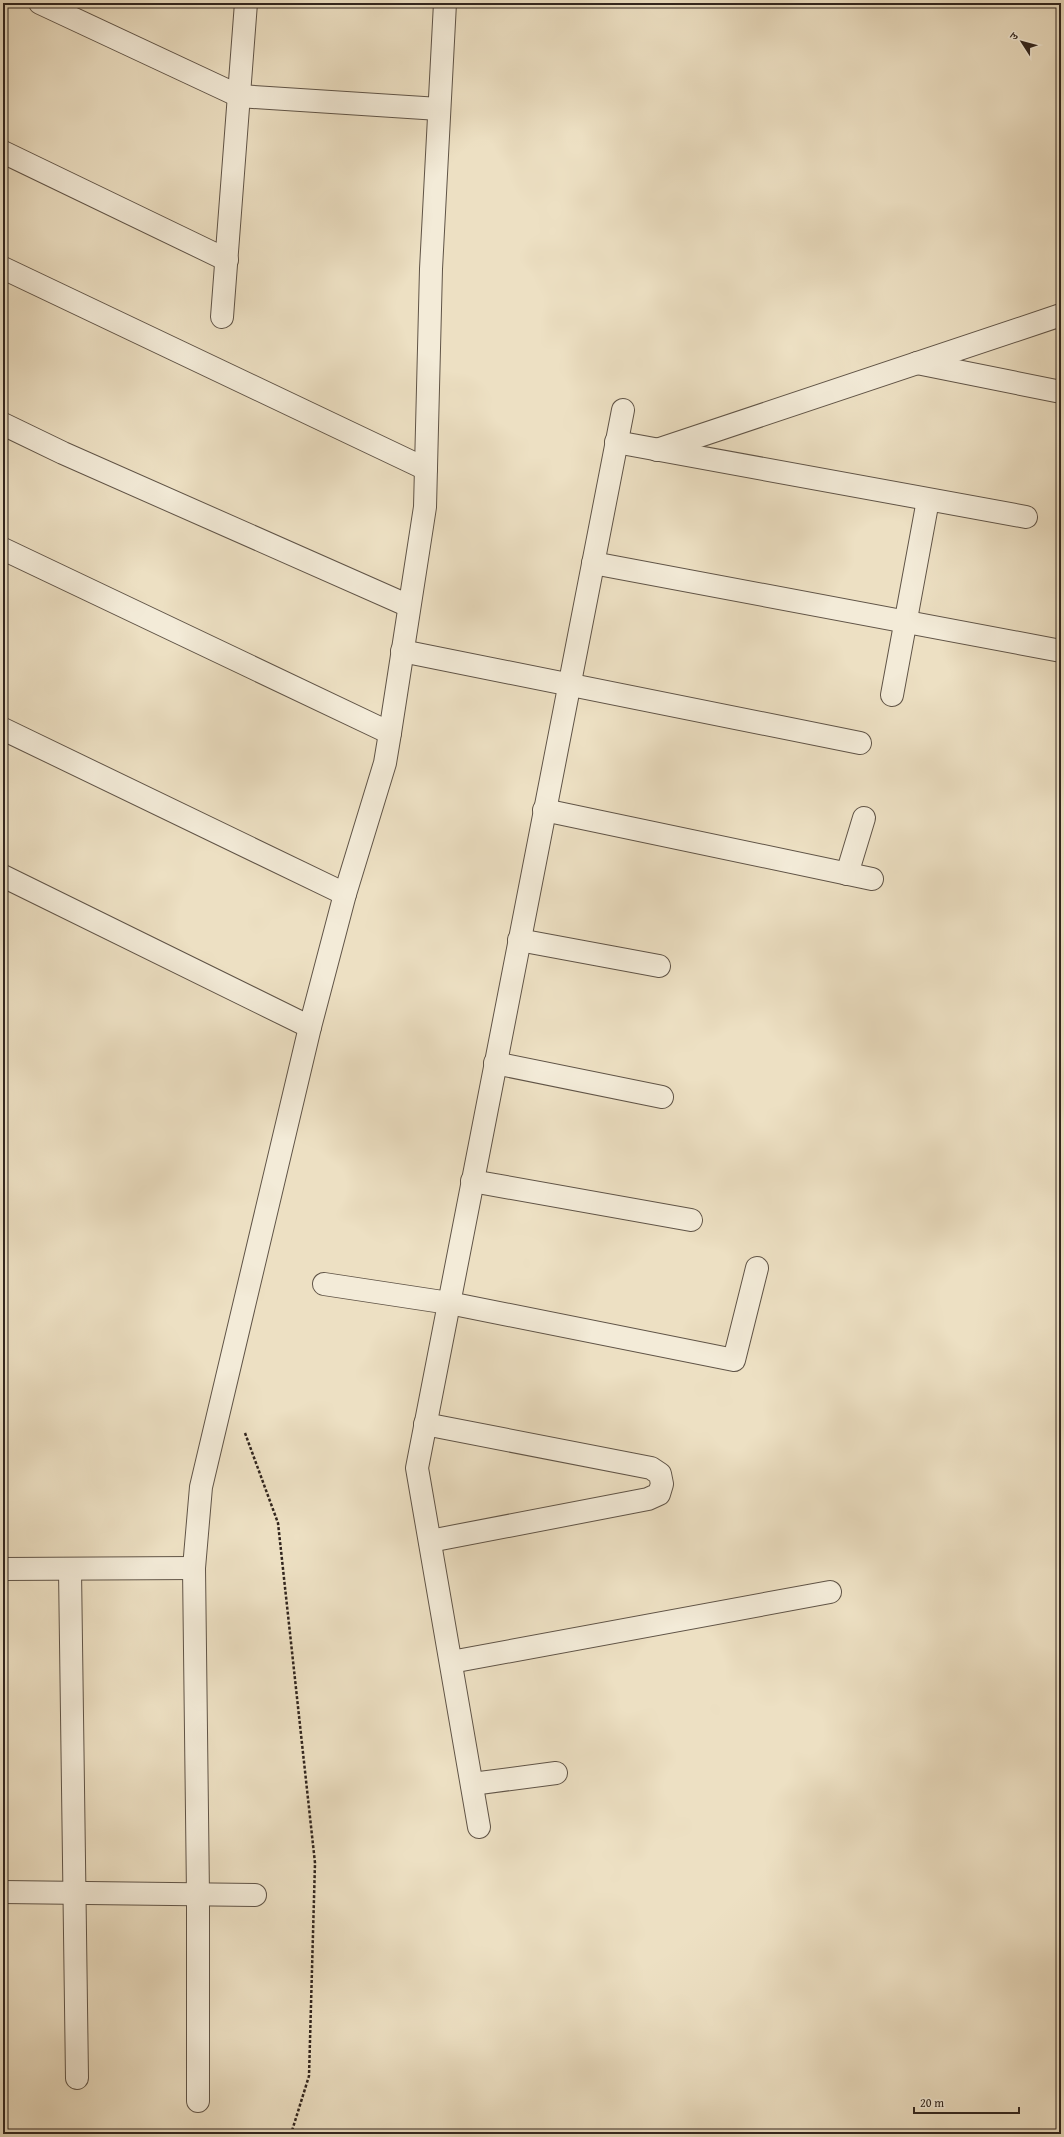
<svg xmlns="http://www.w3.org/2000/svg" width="1064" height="2137" font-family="'Gentium Book Plus','Noto Serif Devanagari',serif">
<rect width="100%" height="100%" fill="#ede0c3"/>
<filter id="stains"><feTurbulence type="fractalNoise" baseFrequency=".005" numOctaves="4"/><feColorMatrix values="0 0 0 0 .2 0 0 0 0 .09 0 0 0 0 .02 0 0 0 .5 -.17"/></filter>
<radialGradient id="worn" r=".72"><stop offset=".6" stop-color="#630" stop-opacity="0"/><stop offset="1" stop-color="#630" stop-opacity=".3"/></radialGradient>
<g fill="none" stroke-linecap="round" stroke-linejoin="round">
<defs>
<g id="minor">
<path d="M 40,3 L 239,96 L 439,109"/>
<path d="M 3,152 L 227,260"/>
<path d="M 3,268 L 426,469"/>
<path d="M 222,317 L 246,3"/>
<path d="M 917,363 L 1061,392"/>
<path d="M 3,424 L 63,453 L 409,606"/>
<path d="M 616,442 L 1026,517"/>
<path d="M 657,450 L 1061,315"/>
<path d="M 3,549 L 390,733"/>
<path d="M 593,563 L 1061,651"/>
<path d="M 402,651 L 860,743"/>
<path d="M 892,695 L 928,500"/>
<path d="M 3,729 L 345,894"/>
<path d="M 544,810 L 872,879"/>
<path d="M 847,874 L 864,818"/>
<path d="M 3,876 L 310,1027"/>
<path d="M 519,940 L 659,966"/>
<path d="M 495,1063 L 662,1097"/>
<path d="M 472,1181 L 691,1220"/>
<path d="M 324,1284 L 449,1303 L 734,1360 L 757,1268"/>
<path d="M 425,1424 L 651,1468 L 660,1474 L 662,1484 L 659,1494 L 648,1499 L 430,1541"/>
<path d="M 3,1569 L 194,1568"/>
<path d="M 70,1570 L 77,2078"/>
<path d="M 451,1662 L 830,1592"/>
<path d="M 472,1784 L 556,1773"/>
<path d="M 479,1827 L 417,1468 L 623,410"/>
<path d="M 3,1892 L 255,1895"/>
<path d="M 198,2101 L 198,1895 L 194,1568 L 201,1487 L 310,1027 L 345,894 L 385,763 L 390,733 L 425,507 L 431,269 L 445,3"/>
</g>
</defs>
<use href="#minor" stroke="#605447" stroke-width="24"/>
<path stroke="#31251e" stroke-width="2.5" stroke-dasharray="3 2" stroke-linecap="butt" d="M 245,1433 L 278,1523 L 315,1863 L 309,2076 L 291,2134"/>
<use href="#minor" stroke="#f3ebd8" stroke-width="22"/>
</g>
<rect width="1064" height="2137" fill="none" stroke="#ede0c3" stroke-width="16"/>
<rect x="4" y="4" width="1056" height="2129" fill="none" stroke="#31251e" stroke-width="2"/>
<rect x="8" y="8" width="1048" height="2121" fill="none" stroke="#31251e"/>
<g transform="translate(1022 42) rotate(306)" stroke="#f3ebd8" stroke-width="3" paint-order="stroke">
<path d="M0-3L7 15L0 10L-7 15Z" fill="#31251e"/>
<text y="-6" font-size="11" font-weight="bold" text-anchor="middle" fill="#31251e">उ</text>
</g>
<path d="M914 2107v6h105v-6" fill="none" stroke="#31251e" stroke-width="2"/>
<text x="920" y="2107" font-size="12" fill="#31251e" stroke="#f3ebd8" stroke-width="3" paint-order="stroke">20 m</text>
<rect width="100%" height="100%" filter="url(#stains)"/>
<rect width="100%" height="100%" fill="url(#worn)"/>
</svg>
